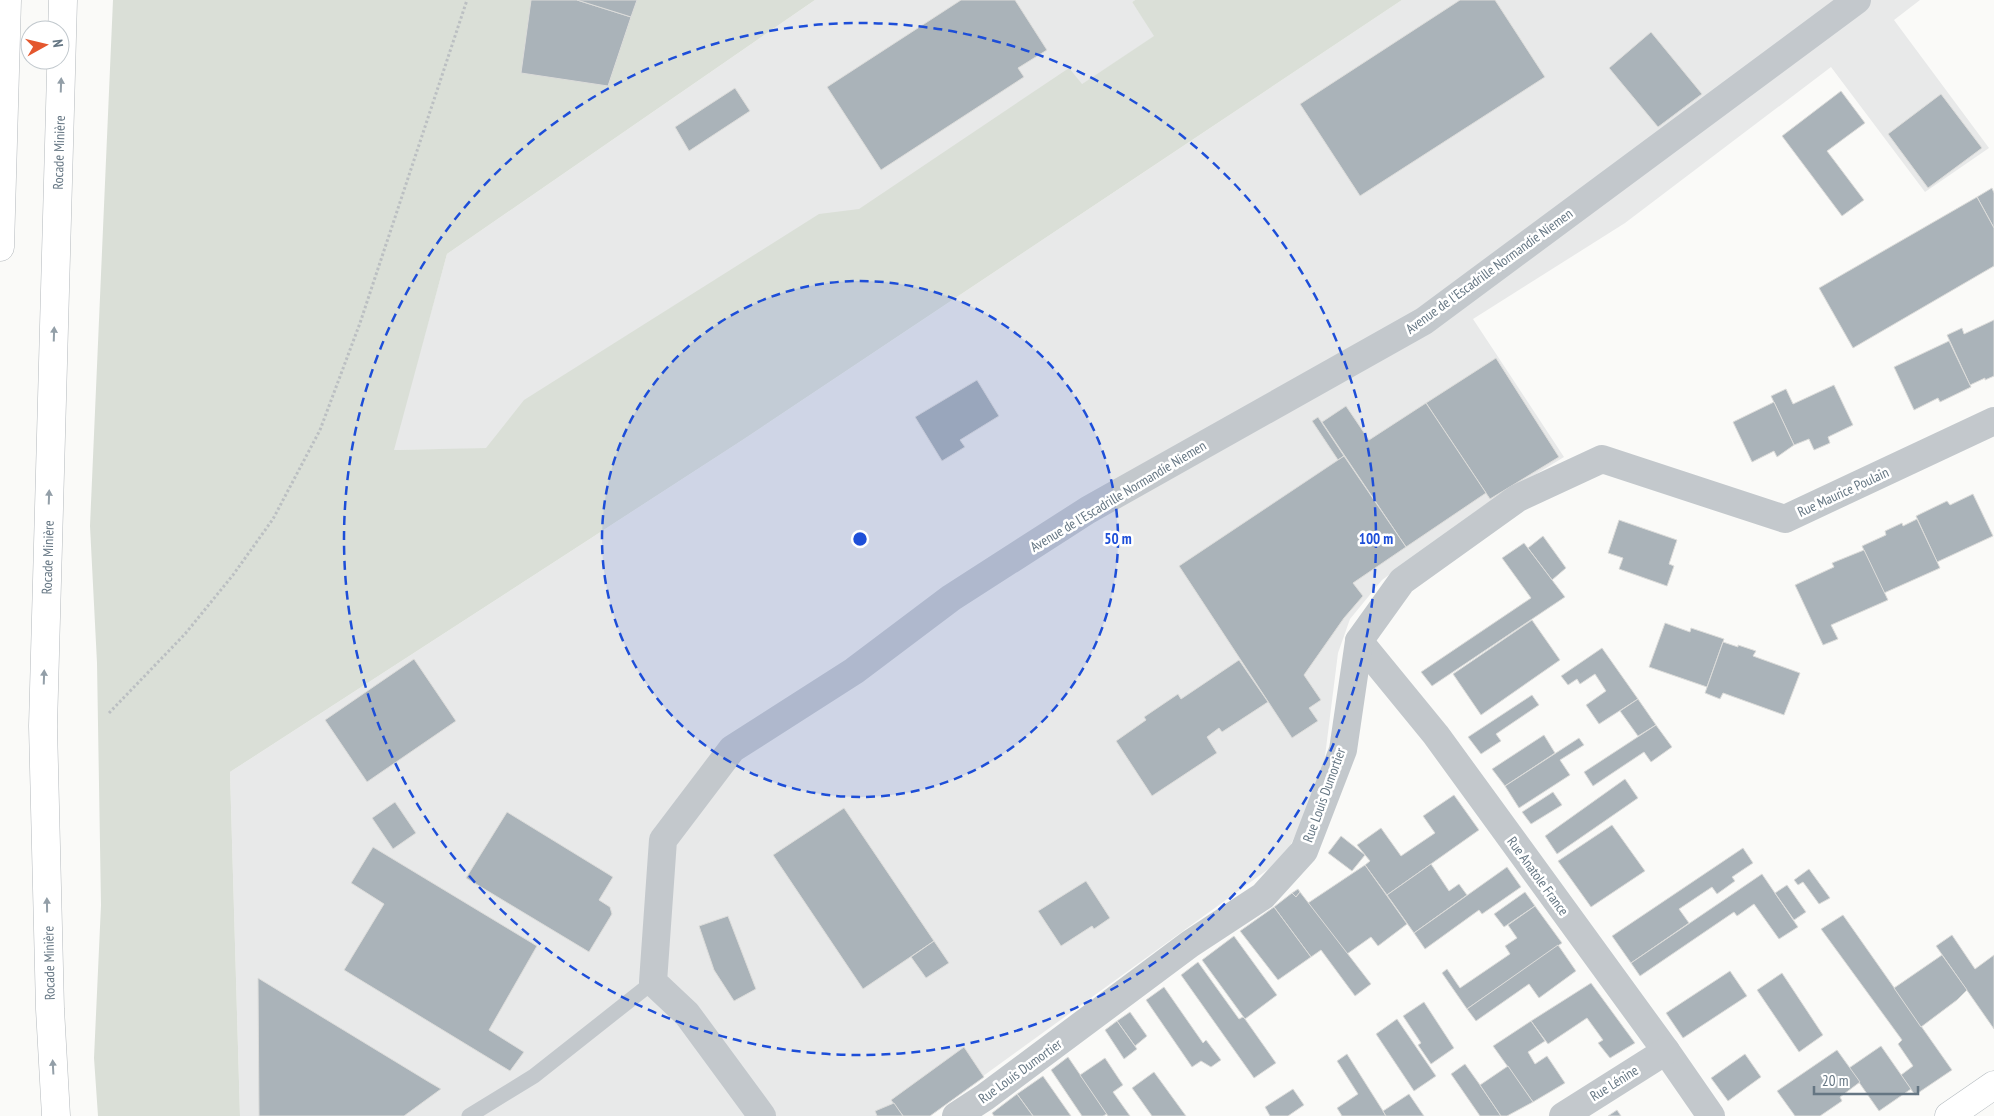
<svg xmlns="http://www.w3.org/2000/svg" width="1994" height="1116" font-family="'PT Sans Narrow',sans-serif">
<rect width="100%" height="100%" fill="#fafaf8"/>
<g fill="#e8e9e9">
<path d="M 815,0 L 1135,0 L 1132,2 L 1155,36 L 532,448 L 393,450 L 447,254 Z"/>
<path d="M 1402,0 L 1920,0 L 1894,20 L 1989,148 L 1925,192 L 1831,67 L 1625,223 L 1473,319 L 1564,457 L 1482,507 L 1382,580 L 1350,619 L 1338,653 L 1323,772 L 1317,791 L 1289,848 L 1277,863 L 928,1116 L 240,1116 L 230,772 L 741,441 Z"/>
</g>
<path fill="#dadfd7" d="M 113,0 L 815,0 L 447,254 L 394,450 L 486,448 L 524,400 L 819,214 L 859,209 L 1069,68 L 1082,84 L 1154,36 L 1132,2 L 1135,0 L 1402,0 L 741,441 L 230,772 L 240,1116 L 98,1116 L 94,1058 L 101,905 L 97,663 L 90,526 Z"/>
<g fill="#aab3b9" stroke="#dcdcda">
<path d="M 531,0 L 577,0 L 631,17 L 608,86 L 521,73 Z"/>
<path d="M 577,0 L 637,0 L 631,17 Z"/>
<path d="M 961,0 L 1015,0 L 1047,50 L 1018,68 L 1024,77 L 881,170 L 827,87 Z"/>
<path d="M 1460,0 L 1495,0 L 1545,77 L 1360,196 L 1300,104 Z"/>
<path d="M 1651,32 L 1702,94 L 1658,127 L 1609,68 Z"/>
<path d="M 735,88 L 750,111 L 689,151 L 675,127 Z"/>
<path d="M 1841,91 L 1865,123 L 1827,151 L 1864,200 L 1842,216 L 1782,136 Z"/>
<path d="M 1941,94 L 1982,148 L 1928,188 L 1888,134 Z"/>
<path d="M 1992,188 L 1994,193 L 1994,228 L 1977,197 Z"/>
<path d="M 1977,197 L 1994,228 L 1994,266 L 1853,348 L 1819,288 Z"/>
<path d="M 1994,320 L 1994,376 L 1985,380 L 1985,378 L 1970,385 L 1947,335 L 1962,328 L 1964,334 Z"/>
<path d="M 1949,341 L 1971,387 L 1940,402 L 1938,398 L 1914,410 L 1894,367 Z"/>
<path d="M 1496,358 L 1559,457 L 1490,499 L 1426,403 Z"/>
<path d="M 977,380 L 999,416 L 960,440 L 965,447 L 942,461 L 915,417 Z"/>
<path d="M 1834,385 L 1853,425 L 1828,437 L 1830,443 L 1814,450 L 1809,439 L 1794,445 L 1771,396 L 1786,389 L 1793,404 Z"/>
<path d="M 1774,402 L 1794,445 L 1777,457 L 1774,451 L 1752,462 L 1733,422 Z"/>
<path d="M 1426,403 L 1486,493 L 1406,547 L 1322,422 L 1346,406 L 1369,440 Z"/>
<path d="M 1318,417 L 1344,456 L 1338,460 L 1312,421 Z"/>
<path d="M 1344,456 L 1406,547 L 1353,583 L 1363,596 L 1344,618 L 1304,675 L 1321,700 L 1309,708 L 1318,721 L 1292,738 L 1179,566 Z"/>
<path d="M 1973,494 L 1993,536 L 1937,562 L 1916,516 L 1947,501 L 1950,505 Z"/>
<path d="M 1917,519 L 1940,568 L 1884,593 L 1862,546 L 1886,535 L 1885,531 L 1902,523 L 1903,526 Z"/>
<path d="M 1619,520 L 1677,540 L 1669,564 L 1674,566 L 1667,586 L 1619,569 L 1623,558 L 1608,553 Z"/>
<path d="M 1543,536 L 1566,568 L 1552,580 L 1528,548 Z"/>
<path d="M 1524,543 L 1565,597 L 1432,686 L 1421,672 L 1531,598 L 1502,558 Z"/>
<path d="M 1864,550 L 1888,600 L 1831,625 L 1838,639 L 1823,645 L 1795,585 L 1834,567 L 1832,563 Z"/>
<path d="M 1532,620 L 1560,660 L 1481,715 L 1453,674 Z"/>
<path d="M 1665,623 L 1690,632 L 1691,628 L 1724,639 L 1707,687 L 1649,667 Z"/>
<path d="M 1723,642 L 1738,647 L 1738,645 L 1756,651 L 1753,656 L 1800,673 L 1784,715 L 1723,693 L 1720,699 L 1705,693 Z"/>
<path d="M 1602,648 L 1638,699 L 1599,724 L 1586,705 L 1606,691 L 1595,674 L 1580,684 L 1577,679 L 1568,685 L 1561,676 Z"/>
<path d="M 414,659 L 456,721 L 367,782 L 325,720 Z"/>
<path d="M 1239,660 L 1268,702 L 1222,732 L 1219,728 L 1207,737 L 1217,753 L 1152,796 L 1116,741 L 1146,720 L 1144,717 L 1178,694 L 1181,699 Z"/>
<path d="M 1532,695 L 1539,705 L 1496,734 L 1501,741 L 1481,754 L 1468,737 Z"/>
<path d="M 1638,699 L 1656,725 L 1638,736 L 1620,711 Z"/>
<path d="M 1656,725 L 1672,747 L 1651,762 L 1644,752 L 1593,786 L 1584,772 Z"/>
<path d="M 1544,735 L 1555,753 L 1505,786 L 1492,769 Z"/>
<path d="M 1579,738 L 1584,745 L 1560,760 L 1570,775 L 1519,808 L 1505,786 Z"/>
<path d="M 1625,779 L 1638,798 L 1557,854 L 1545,836 Z"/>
<path d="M 1553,792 L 1562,805 L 1531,824 L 1522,812 Z"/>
<path d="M 1454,795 L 1479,830 L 1387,895 L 1365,865 L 1370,861 L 1357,845 L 1381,828 L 1401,856 L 1435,833 L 1423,816 Z"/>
<path d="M 395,802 L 416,833 L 393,849 L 372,818 Z"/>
<path d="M 844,808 L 934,941 L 863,989 L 773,855 Z"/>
<path d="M 507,812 L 613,877 L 599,900 L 610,907 L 612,914 L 589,952 L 466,878 Z"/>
<path d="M 1612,825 L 1645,871 L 1591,907 L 1558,861 Z"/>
<path d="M 1341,836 L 1365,855 L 1352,871 L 1328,853 Z"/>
<path d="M 373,847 L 537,946 L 489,1030 L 524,1052 L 510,1071 L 344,970 L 384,904 L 351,883 Z"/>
<path d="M 1743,848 L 1753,863 L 1732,877 L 1735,881 L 1717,894 L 1712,887 L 1679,909 L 1689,923 L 1631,963 L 1612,936 Z"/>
<path d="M 1431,864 L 1449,891 L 1459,884 L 1467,895 L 1414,933 L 1387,895 Z"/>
<path d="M 1365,865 L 1407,924 L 1378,946 L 1371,937 L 1347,954 L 1308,903 Z"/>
<path d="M 1507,867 L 1521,887 L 1482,914 L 1479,910 L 1425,949 L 1414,933 Z"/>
<path d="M 1809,869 L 1830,898 L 1819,904 L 1803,882 L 1798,885 L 1794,880 Z"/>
<path d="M 1762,874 L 1798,927 L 1779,939 L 1754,904 L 1737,916 L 1734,912 L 1640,976 L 1631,963 Z"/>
<path d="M 1086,881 L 1110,918 L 1094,929 L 1092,926 L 1061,946 L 1038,911 Z"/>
<path d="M 1787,885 L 1806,912 L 1794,920 L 1775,893 Z"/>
<path d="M 1298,889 L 1300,892 L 1296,897 L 1292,893 Z"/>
<path d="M 1300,892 L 1371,984 L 1355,996 L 1321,950 L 1311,957 L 1274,907 L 1292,893 L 1296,897 Z"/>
<path d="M 1525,892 L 1535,906 L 1504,927 L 1494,914 Z"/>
<path d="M 1535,906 L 1562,943 L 1467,1009 L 1442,973 L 1447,969 L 1460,988 L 1510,954 L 1505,946 L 1517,938 L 1508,925 Z"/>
<path d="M 1274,907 L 1311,957 L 1278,980 L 1240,931 Z"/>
<path d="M 1843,915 L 1952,1070 L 1915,1095 L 1901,1075 L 1913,1066 L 1898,1044 L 1902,1040 L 1821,929 Z"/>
<path d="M 728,916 L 756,989 L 734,1001 L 714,970 L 699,926 Z"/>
<path d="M 1952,935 L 1975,969 L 1994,955 L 1994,1029 L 1936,946 Z"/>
<path d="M 1234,936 L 1277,995 L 1245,1019 L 1202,960 Z"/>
<path d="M 934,941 L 949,963 L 926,978 L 911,957 Z"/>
<path d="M 1558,945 L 1576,971 L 1539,998 L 1529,984 L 1476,1021 L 1467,1009 Z"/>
<path d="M 1942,955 L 1967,990 L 1957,1000 L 1921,1027 L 1894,988 Z"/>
<path d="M 1198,962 L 1239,1019 L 1243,1017 L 1245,1019 L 1276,1063 L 1254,1078 L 1181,975 Z"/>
<path d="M 1730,971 L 1747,996 L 1683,1038 L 1666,1013 Z"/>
<path d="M 1782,973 L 1823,1035 L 1799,1052 L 1757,990 Z"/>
<path d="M 258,978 L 429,1082 L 441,1089 L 404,1116 L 259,1116 Z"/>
<path d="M 1591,983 L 1635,1043 L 1610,1058 L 1598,1043 L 1603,1040 L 1587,1018 L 1548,1044 L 1531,1021 Z"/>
<path d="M 1164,987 L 1203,1043 L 1206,1040 L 1221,1060 L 1211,1067 L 1201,1061 L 1192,1067 L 1146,1000 Z"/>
<path d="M 1424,1002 L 1454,1048 L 1431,1064 L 1418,1045 L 1421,1043 L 1403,1016 Z"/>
<path d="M 1130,1012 L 1147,1036 L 1135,1046 L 1117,1021 Z"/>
<path d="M 1397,1019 L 1436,1076 L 1414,1091 L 1376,1034 Z"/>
<path d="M 1117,1021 L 1137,1049 L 1124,1059 L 1105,1030 Z"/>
<path d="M 1531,1021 L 1545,1041 L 1528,1052 L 1535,1064 L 1547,1056 L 1565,1083 L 1533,1102 L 1493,1046 Z"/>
<path d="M 1881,1046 L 1911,1089 L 1879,1111 L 1849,1068 Z"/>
<path d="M 964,1047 L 984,1077 L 930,1116 L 903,1116 L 891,1100 Z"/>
<path d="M 1837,1050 L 1860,1082 L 1840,1097 L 1842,1101 L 1820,1116 L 1795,1116 L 1777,1091 Z"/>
<path d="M 1347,1054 L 1383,1111 L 1386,1116 L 1342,1116 L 1337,1108 L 1358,1094 L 1337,1061 Z"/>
<path d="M 1745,1054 L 1761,1077 L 1728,1101 L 1711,1078 Z"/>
<path d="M 1068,1057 L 1107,1114 L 1103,1116 L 1082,1116 L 1051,1070 Z"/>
<path d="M 1105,1058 L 1123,1085 L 1113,1092 L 1130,1116 L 1108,1116 L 1080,1075 Z"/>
<path d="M 1465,1064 L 1480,1085 L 1501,1116 L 1480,1116 L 1451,1074 Z"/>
<path d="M 1508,1066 L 1533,1102 L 1507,1116 L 1501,1116 L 1480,1085 Z"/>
<path d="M 1154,1072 L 1186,1116 L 1152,1116 L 1132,1088 Z"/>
<path d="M 1043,1076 L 1071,1116 L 1033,1116 L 1017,1094 Z"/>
<path d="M 1293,1089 L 1304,1105 L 1288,1116 L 1270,1116 L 1265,1107 Z"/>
<path d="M 1017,1094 L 1033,1116 L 994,1116 L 992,1113 Z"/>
<path d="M 1409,1094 L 1424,1116 L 1386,1116 L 1383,1111 Z"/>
<path d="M 894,1103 L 903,1116 L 877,1116 L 875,1111 Z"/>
<path d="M 1617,1110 L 1621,1116 L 1608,1116 Z"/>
</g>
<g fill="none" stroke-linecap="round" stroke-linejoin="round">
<defs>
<path id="secondary" d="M 1949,1116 L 1994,1085"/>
<g id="highway">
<path d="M 0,247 L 7,0"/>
<path id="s1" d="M 56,1116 L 50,1009 L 43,726 L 63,0"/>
</g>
</defs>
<use href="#secondary" stroke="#b3babf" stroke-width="29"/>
<use href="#highway" stroke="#b4b9bd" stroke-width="29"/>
<path stroke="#bbbfc2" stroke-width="3" stroke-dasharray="2.5 2.5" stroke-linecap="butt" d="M 109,713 L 185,634 L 233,575 L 273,519 L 320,430 L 360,323 L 467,0"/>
<path stroke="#c3c8cc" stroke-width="15" d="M 469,1116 L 534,1076 L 653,982"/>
<g stroke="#c3c8cc" stroke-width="28">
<path d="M 1359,641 L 1436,735 L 1666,1051 L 1711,1116"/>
<path d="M 762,1116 L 687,1014 L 653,982 L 663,840 L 732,749 L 854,671 L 951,598 L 1088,510 L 1424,321 L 1857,0"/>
<path d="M 956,1116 L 985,1097 L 1190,944 L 1263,896 L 1304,851 L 1343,750 L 1359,641 L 1402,581 L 1518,498 L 1602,459 L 1785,519 L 1994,421"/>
<path d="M 1563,1116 L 1666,1051"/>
</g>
<use href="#secondary" stroke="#fff" stroke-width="28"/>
<use href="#highway" stroke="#fff" stroke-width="28"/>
</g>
<defs><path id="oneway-solid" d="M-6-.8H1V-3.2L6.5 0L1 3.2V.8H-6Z" transform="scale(1.25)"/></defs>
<g fill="#939fa8">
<use href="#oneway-solid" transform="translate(61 85) rotate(-88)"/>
<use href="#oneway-solid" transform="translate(54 334) rotate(-88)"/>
<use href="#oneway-solid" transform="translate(49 497) rotate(-88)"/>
<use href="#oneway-solid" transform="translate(44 677) rotate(-88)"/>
<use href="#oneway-solid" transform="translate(47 905) rotate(-91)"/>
<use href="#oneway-solid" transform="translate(53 1067) rotate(-93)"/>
</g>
<circle cx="860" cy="539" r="258" fill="#1d4ed8" fill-opacity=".12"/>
<g fill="none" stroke="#1d4ed8" stroke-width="2.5" stroke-dasharray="9 6">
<circle cx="860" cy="539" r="258"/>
<circle cx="860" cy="539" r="516"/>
</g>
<g text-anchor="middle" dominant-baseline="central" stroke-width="5" stroke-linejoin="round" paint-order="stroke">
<g font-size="14" fill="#657683" stroke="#fff">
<text stroke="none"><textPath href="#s1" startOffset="964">Rocade Minière</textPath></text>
<text transform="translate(1489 271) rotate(-36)">Avenue de l'Escadrille Normandie Niemen</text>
<text transform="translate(1843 492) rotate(-25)">Rue Maurice Poulain</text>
<text transform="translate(1118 496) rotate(-31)">Avenue de l'Escadrille Normandie Niemen</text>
<text stroke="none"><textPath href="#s1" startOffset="559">Rocade Minière</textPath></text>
<text transform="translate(1324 795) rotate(-70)">Rue Louis Dumortier</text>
<text transform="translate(1538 876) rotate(54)">Rue Anatole France</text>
<text transform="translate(49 963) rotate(-91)">Rocade Minière</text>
<text transform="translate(1020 1071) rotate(-36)">Rue Louis Dumortier</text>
<text transform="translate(1614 1083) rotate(-32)">Rue Lénine</text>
</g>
</g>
<circle cx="860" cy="539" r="8" fill="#1d4ed8" stroke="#fff" stroke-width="2.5"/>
<g font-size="15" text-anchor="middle" font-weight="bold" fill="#1d4ed8" stroke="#fff" stroke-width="5" stroke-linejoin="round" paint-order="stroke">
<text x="1118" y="544">50 m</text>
<text x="1376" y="544">100 m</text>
</g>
<g transform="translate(45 45) rotate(82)"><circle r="24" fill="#ffffff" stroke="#c1c8cd"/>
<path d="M0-4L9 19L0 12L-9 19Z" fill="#e4572e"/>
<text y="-8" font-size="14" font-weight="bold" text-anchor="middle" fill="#657683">N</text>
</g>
<path d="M1814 1086v8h104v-8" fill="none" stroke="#657683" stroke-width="2.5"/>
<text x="1822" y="1086" font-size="15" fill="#657683" stroke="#ffffff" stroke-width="4" paint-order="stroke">20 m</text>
</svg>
